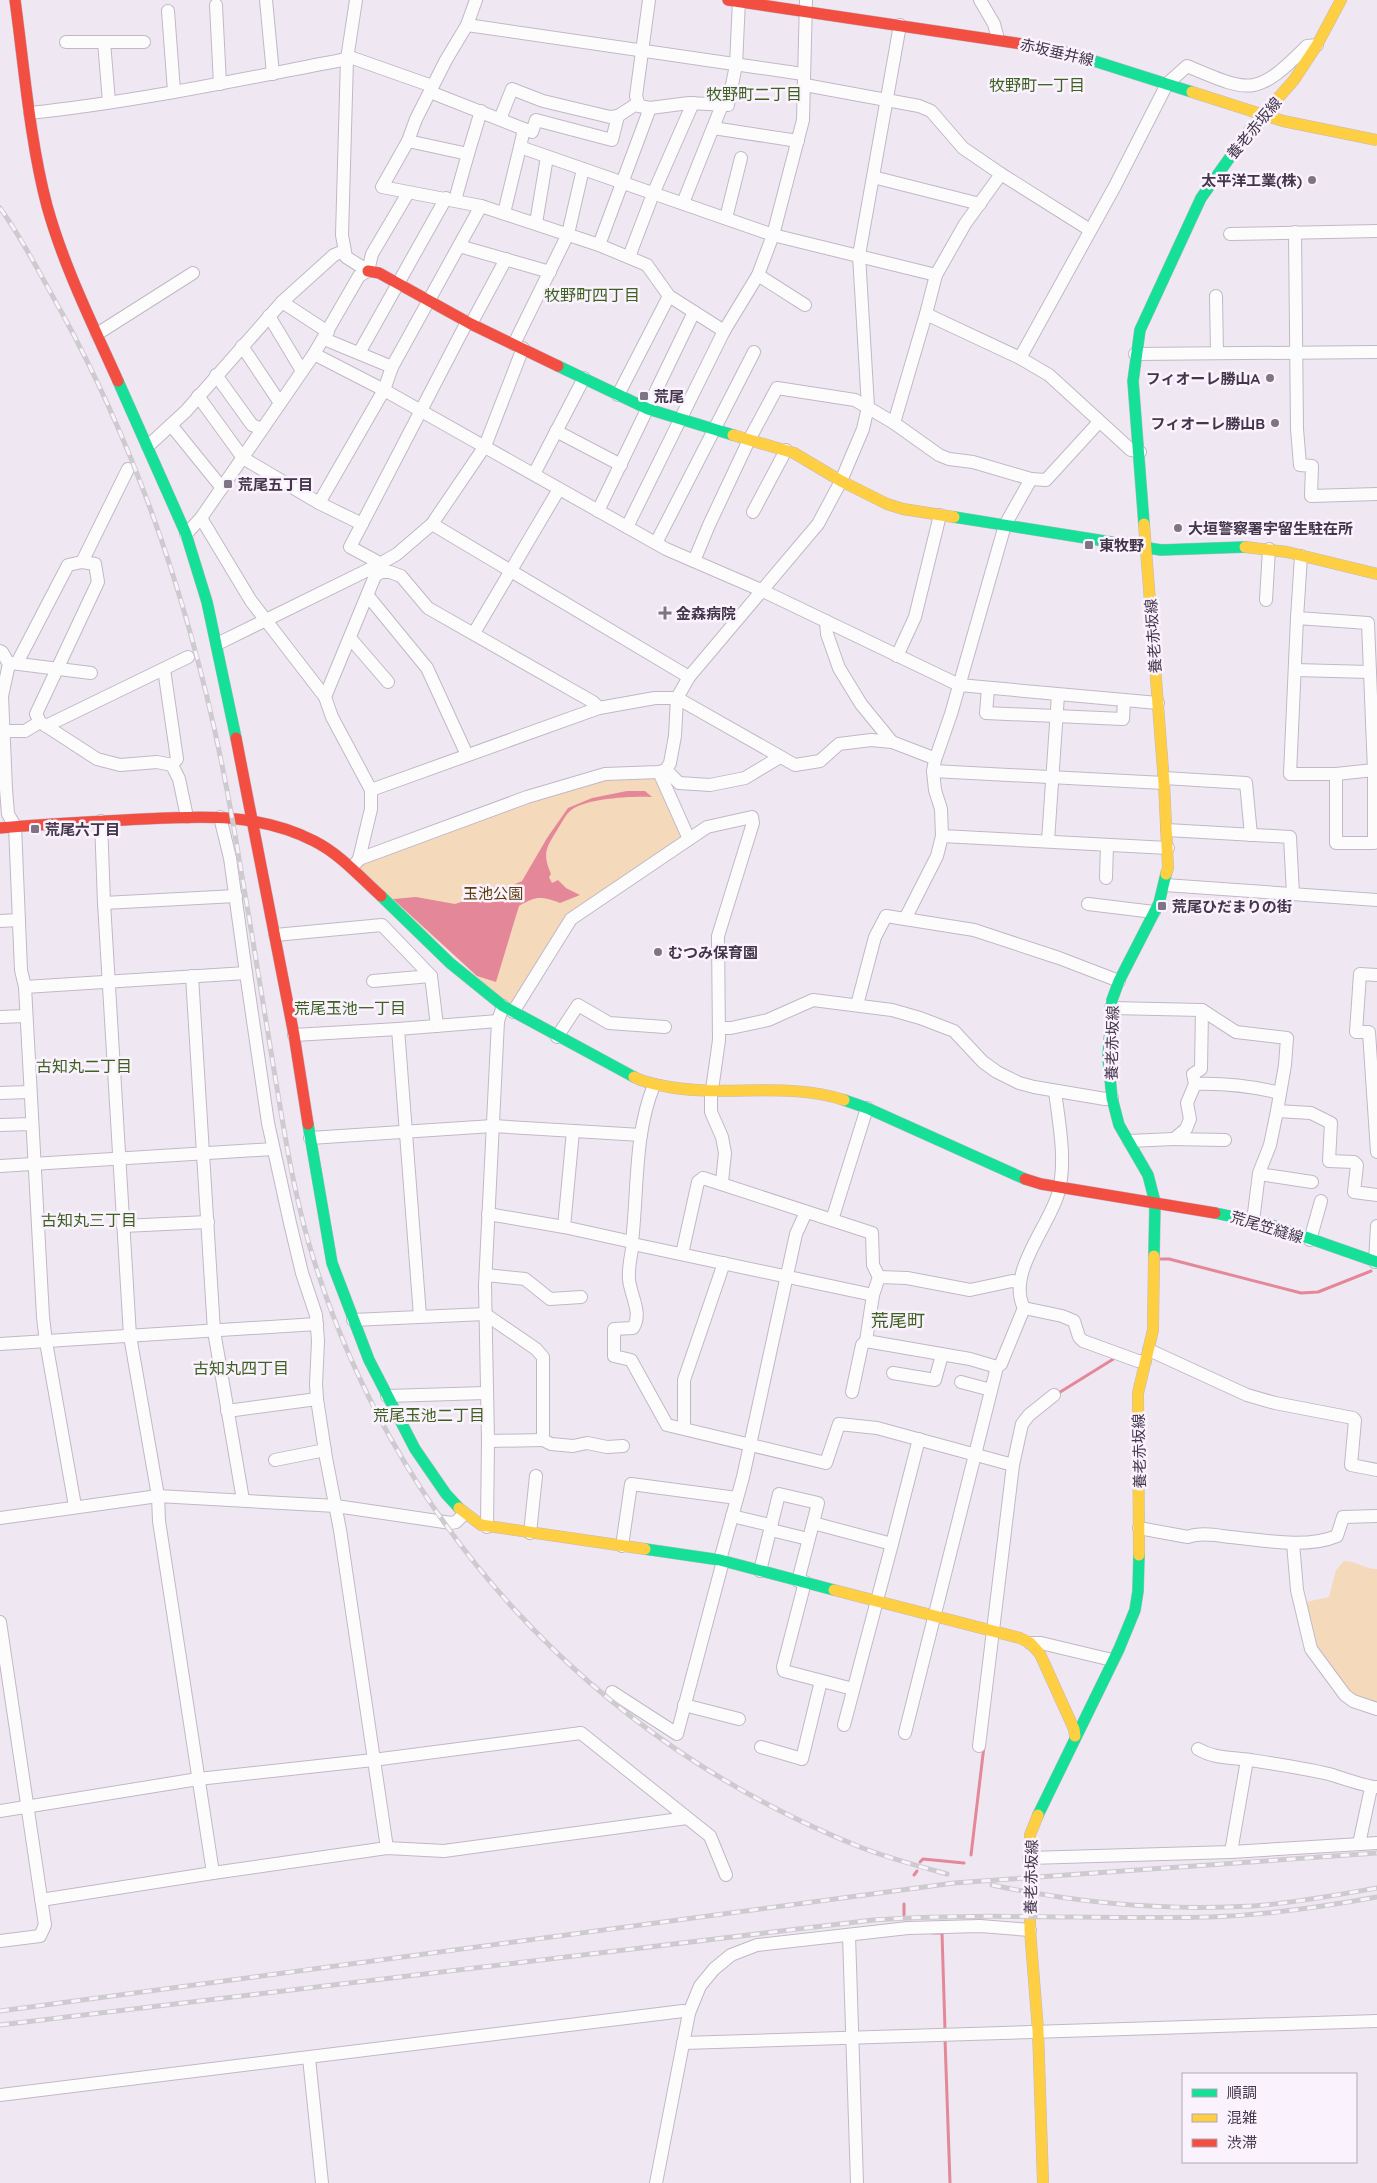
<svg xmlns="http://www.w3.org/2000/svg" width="1377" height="2183" font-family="Quicksand,'Noto Sans JP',sans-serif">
<rect width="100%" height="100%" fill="#efe8f3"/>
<g fill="#f5d9bb">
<path d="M 657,774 L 687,839 L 569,918 L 512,1008 L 356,868 L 360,861 L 606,776 Z"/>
<path d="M 1344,1561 C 1357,1561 1364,1569 1377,1569 L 1377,1704 C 1352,1700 1332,1676 1321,1654 C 1313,1639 1311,1618 1306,1602 L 1329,1597 L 1336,1570 Z"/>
</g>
<path fill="#e48899" d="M 627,791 L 645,791 L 652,797 C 633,796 583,798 569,812 C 564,817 560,826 556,832 C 545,849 543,855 551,874 L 549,877 L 552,883 L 558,880 L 566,888 L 580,895 L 560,903 C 541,896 536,896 519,906 L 496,982 L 477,976 L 393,899 L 416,897 L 455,904 L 513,885 L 522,881 L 547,838 L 568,808 L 592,798 Z"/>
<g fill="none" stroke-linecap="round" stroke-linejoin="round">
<g stroke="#e48899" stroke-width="3">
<path d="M 1161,1259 L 1169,1259 L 1301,1293 L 1318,1292 L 1371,1271"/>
<path d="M 1057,1394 L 1115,1358"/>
<path d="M 971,1855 L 984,1746"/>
<path d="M 920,1862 L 923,1859 L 964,1863"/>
<path d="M 914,1875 L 917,1871"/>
<path d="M 904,1904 L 904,1915"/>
<path d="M 933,1933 L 942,1933 L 945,2030"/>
<path d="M 945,2039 L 950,2183"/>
</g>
<defs>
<g id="street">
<path d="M 266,0 L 273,74"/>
<path d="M 356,0 L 347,59 L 342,235 L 346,257 L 368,271"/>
<path d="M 476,0 L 467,25 L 446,60 L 416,119 L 408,141 L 382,187 L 481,206 L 599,245 L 647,265 L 669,296 L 724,331"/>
<path d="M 649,0 L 636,96 L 639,106 L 650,108 L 689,103 L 728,105 L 736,65 L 739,0"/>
<path d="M 980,0 L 994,24 L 998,39"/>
<path d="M 216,5 L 220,84"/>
<path d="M 168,11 L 174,91"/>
<path d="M 467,25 L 803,74"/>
<path d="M 66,42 L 144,42"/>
<path d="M 104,42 L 109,102"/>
<path d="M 347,56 L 432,86"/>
<path d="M 805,85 L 919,106 L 931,111 L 963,148 L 1001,174 L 1090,230"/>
<path d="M 430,92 L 524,129 L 520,147 L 773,235 L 936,275"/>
<path d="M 30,113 C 136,102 242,79 347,59"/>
<path d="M 500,119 L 512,89 L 543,101 L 610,117 L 618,116 L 638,103"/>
<path d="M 713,128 L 798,141"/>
<path d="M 524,129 L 532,132 L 536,120 L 612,140 L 618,116"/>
<path d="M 408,141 L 468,154 L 481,111"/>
<path d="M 1001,174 L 965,224 L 936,275 L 926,314 L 1020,358 L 1049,375 L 1131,450 L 1140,452"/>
<path d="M 873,177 L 980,204"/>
<path d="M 455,200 L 468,154"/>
<path d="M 683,203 L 722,105"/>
<path d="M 504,213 L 520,147"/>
<path d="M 726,218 L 741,158"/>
<path d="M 536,223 L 547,157"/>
<path d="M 1295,232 L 1297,429 L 1300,465 L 1312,466 L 1311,496 L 1377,494"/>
<path d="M 1230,234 L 1377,231"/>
<path d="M 599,245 L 650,108"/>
<path d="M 459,246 L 550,272"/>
<path d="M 629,257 L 653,194 L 693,103"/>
<path d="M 758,275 L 805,305"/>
<path d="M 1216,296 L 1217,353"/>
<path d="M 282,302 L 328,332"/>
<path d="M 269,316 L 302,371"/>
<path d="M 467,322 L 350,547 L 376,561 L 381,572 L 390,572 L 401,576 L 428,608 L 593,702 L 599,708"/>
<path d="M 471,324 L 506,259"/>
<path d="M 97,334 L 193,273"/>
<path d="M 324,339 L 392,367 L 481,206"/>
<path d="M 514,344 L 568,234 L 583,169"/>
<path d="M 242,346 L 280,403"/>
<path d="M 359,353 L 446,198"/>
<path d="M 314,354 L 384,390 L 666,549 L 761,590 L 959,685 L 1158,703"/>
<path d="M 1135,354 L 1377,352"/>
<path d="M 1020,358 L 1115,186 L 1167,84 L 1187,66 C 1251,93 1256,97 1307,46 L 1317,45"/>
<path d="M 216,375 L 252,425 L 262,429"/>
<path d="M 618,395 L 669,296"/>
<path d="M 198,396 L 243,458 L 319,503"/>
<path d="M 894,423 L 926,314"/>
<path d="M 171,425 L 222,488"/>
<path d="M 556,431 L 621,465"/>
<path d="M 148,446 L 186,411 L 282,302 L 334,255 L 344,251"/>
<path d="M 534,474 L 584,378"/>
<path d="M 1031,479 L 1046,480 L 1099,422"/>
<path d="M 598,511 L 694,312"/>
<path d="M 753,512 L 786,450"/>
<path d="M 201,518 L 251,601 L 325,697 L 332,717 L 371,790 L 371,809 L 359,859 L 356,863"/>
<path d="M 362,524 L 319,503 L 384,390 L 392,367"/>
<path d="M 432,524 L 689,677"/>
<path d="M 627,527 L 724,331 L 758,275 L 773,235 L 803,120 L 806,0"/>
<path d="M 186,534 L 201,518 L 314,354 L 359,276 L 368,271 L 372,254 L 408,193"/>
<path d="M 656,543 L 754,352"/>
<path d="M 694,561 L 709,525 L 749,440 L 777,388 L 855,400 L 894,423 L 939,455 L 949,459 L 973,462 L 1031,479 L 1005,525 L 951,714 L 935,760 L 933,771 L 935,790 L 941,809 L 942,836 L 1168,848"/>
<path d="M 82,562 L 128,469"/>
<path d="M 368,596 L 427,668 L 467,755"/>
<path d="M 1266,600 L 1269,549"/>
<path d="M 1297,618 L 1301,556"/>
<path d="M 826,621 L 827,634 L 839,668 L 861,704 L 892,742 L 931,757"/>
<path d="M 474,633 L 559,489"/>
<path d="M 350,638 L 388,682"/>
<path d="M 217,644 L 378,565 L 397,554 L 432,524 L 485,446 L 523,348"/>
<path d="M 0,651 L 2,652 L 9,664 L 2,696 L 6,789 L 8,814 L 15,826 L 21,970 L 25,987 L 43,1317 L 46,1342 L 75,1506"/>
<path d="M 897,656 L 915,617 L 940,515"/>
<path d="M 11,663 L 91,673"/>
<path d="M 17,663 L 68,565 L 82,562 L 95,564 L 98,582 L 36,714 L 40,722 L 97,759 L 120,765 L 157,762 L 172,765 L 179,779 L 187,817"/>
<path d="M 164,669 L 177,759 L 172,765"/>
<path d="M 1295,670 L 1370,672"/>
<path d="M 988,689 L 986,713 L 1123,719 L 1124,701"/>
<path d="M 325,697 L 375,576 L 381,572"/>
<path d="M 46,726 L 188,657"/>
<path d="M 0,731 L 25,731 L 40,722"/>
<path d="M 666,770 L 679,783 L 710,785 L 745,778 L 780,757"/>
<path d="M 933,771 L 1164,783"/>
<path d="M 659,772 L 689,839"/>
<path d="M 1336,774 L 1336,843 L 1374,843 L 1374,770 L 1368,623 L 1297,618 L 1290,774 L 1336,774 L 1374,770"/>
<path d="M 1164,778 L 1246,783 L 1251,835"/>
<path d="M 371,790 L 599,708 L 655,698 L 677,698 L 795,765 L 820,761 L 839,744 L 871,740 L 892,742"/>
<path d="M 220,817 L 230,858 L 246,973"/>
<path d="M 101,821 L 104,903 L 130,1336 L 158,1496 L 159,1521 L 213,1873"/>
<path d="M 1167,830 L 1290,837 L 1293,894"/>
<path d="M 1048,841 L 1058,695"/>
<path d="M 359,859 L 527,797 L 605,774 L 659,772 L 666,770 L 670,763 L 675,736 L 677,698 L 689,677 L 818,524 L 841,481 L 863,429 L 868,407 L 859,255 L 900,25"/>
<path d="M 1106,878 L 1107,845"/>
<path d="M 1165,885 L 1377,900"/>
<path d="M 104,903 L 236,896"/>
<path d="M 1088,904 L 1154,912"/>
<path d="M 905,919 L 974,930 L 1059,958 L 1119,981"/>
<path d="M 0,921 L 19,920"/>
<path d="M 275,935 L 382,925 L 431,976 L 437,1026"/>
<path d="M 1377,975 L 1360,974 L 1356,1032 L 1369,1032 L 1377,1152"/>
<path d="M 192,976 L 214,1331 L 243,1500"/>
<path d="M 373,981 L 431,976"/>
<path d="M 25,987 L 246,973 L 268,1123 L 290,1223 L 302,1273 L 316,1315 L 318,1341 L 316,1384 L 317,1399 L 326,1458 L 340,1530 L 387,1848"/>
<path d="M 857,1005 L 875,937 L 886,916 L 905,919 L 937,856 L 942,836"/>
<path d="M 1111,1008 L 1202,1010 L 1236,1032 L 1287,1038 L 1285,1065 L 1277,1111 L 1311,1113 L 1331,1123 L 1329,1161 L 1354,1162 L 1357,1165 L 1354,1192 L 1377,1195"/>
<path d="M 513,1012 L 571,919 L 707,827 L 752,817 L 753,823 L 718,936 L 719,1040 L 711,1097 L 711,1112 L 722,1137 L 725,1153 L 722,1182"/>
<path d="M 0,1017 L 26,1016"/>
<path d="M 720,1028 L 731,1028 L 768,1020 L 813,1000 L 892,1010 L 920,1018 L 954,1031 L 983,1062 L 997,1072 L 1019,1083 L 1034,1087 L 1105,1099 L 1112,1098"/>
<path d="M 294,1035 L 398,1029"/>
<path d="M 557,1037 L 578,1005 L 609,1023 L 665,1027"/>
<path d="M 1195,1084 L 1193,1074 L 1201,1069 L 1202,1010"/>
<path d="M 1055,1091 C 1059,1124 1067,1161 1058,1194 C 1049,1226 1006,1274 1024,1308 L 1062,1316 L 1074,1321 L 1079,1337 L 1083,1341 L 1138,1361 L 1145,1361"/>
<path d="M 0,1093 L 29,1092"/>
<path d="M 0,1125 L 32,1124"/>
<path d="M 310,1138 L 493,1126 L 641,1135"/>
<path d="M 1172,1139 L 1225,1140"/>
<path d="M 1129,1141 L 1174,1139 L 1186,1129 L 1190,1119 L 1187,1103 L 1195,1084 C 1225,1083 1251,1086 1280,1093"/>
<path d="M 0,1166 L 273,1149"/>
<path d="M 1259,1174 L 1312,1182"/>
<path d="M 488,1214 L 564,1227 L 632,1242 L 633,1244 L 873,1295"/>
<path d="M 832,1220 L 872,1233 L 873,1265 L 879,1277 L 873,1295 L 866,1341 L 970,1359 L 997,1367"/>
<path d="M 1253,1221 L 1259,1173 L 1270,1145 L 1277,1111"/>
<path d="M 123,1226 L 208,1222"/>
<path d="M 564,1227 L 573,1131"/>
<path d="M 1310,1240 L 1321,1201"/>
<path d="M 632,1242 C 638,1190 634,1134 654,1085"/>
<path d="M 633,1244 C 631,1255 628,1268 629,1279 C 630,1295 643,1313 633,1328 L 614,1329 L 614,1356 L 631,1360 L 667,1425 L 826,1463 L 839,1424 L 877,1428 L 1013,1465 L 979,1746"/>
<path d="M 682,1254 L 698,1182 L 703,1178 L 832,1220 L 867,1108"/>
<path d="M 1375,1262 L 1377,1226"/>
<path d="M 486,1275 L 525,1279 L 550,1299 L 581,1297"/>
<path d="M 879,1277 L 907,1278 L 970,1290 L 1012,1281 L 1020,1282"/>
<path d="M 420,1316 L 398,1029 L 498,1021"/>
<path d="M 353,1320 L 485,1314 L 536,1349 L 543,1357 L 543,1440 L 551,1444 L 573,1446 L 587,1443 L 607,1447 L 623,1446"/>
<path d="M 0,1344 L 317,1324"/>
<path d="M 1149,1350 L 1247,1395 L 1275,1403 L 1353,1418 L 1355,1420 L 1351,1465 L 1377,1470"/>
<path d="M 893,1373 L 935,1380 L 942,1355"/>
<path d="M 961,1382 L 991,1390"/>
<path d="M 852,1392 L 862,1345 L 866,1341"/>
<path d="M 387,1396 L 486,1393"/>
<path d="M 227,1411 L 317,1399"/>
<path d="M 684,1428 L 684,1380 L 724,1263"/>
<path d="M 488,1441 L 543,1440"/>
<path d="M 275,1460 L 325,1450"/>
<path d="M 1013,1465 L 1022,1424 L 1029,1415 L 1054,1395"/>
<path d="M 732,1516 L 770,1525"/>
<path d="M 0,1518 L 158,1496 L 336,1506 L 451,1523 L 456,1522 L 464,1514"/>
<path d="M 487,1527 L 488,1441 L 485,1285 L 498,1021 L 503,1006"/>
<path d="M 1139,1528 L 1188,1537 C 1200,1532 1218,1535 1230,1537 C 1262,1540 1306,1549 1337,1536 L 1343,1517 L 1377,1516"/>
<path d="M 771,1530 L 808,1539"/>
<path d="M 530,1533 L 536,1476"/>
<path d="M 1293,1543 L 1297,1590 L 1311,1649 L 1345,1695 L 1353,1701 L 1377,1709"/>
<path d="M 622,1546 L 631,1484 L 737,1498"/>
<path d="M 720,1560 L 743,1477 L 796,1234 L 806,1212"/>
<path d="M 760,1571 L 779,1494 L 818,1503 L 813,1523"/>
<path d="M 798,1581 L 813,1523 L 892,1544 L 919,1439"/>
<path d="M 805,1582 L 783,1667 L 784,1671 L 853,1689"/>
<path d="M 0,1622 L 45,1925 L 40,1936 L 0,1941"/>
<path d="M 1030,1643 L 1041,1643 L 1112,1660"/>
<path d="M 612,1692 L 677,1734 L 723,1561"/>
<path d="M 684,1705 L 739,1719"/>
<path d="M 844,1725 L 892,1544"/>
<path d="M 905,1733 L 997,1367 L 1001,1364 L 1024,1308"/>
<path d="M 761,1747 L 802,1759 L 821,1681"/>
<path d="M 1198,1749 C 1215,1759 1231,1757 1250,1760 C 1276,1764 1303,1768 1329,1774 C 1339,1777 1370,1788 1377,1787"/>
<path d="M 0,1811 L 198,1779 L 373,1760 L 581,1733 L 710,1836 L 726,1875"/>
<path d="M 1359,1844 L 1371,1788"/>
<path d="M 1231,1852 L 1247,1760"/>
<path d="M 1029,1858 L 1231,1852 L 1377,1843"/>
<path d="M 41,1900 L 213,1873 L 387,1848 L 444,1851 L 687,1818"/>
<path d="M 849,1935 L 857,2183"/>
<path d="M 683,2043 L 1377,2021"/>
<path d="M 309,2058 L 322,2183"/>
<path d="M 0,2095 L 683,2011 L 689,2013"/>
<path d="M 656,2183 L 689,2013 L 700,1986 L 714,1969 L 731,1955 L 757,1945 L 908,1928 L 980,1926 L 1030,1930"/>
</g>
<g id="fast">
<path d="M 1029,45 L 1069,53 L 1192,92"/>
<path d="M 558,366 L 648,409 L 733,435"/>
<path d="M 118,381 L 186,534 L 207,602 L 236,738"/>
<path d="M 954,517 L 1161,550 L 1245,547"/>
<path d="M 1144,524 L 1133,381 L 1140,330 L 1201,198 L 1248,132"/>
<path d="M 381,896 L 450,963 L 503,1006 L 634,1077"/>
<path d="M 844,1100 L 867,1108 L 1025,1179"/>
<path d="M 308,1124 L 332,1263 L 369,1360 L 415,1449 L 446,1494 L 459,1508"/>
<path d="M 1215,1213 L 1268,1224 L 1377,1262"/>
<path d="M 1154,1256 L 1155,1202 L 1148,1175 L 1119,1125 L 1112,1098 L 1108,1058 L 1112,1000 L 1119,981 L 1159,903 L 1166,874"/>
<path d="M 645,1549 L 720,1560 L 834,1590"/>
<path d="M 1038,1815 L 1119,1649 L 1135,1610 L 1138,1591 L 1139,1555"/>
</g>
<g id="slow">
<path d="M 1248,132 L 1294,80 L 1317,45 L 1341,0"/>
<path d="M 733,435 L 794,453 L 841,481 L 887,504 L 903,509 L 954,517"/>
<path d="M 1144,524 L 1164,783 L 1168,868 L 1166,874"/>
<path d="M 1245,547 L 1287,552 L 1377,574"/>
<path d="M 634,1077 C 643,1082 653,1084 664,1086 C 723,1098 786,1081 844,1100"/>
<path d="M 459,1508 L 481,1525 L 645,1549"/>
<path d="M 1139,1555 L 1138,1393 L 1153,1330 L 1154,1256"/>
<path d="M 834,1590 L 1020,1638 L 1030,1643 L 1040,1654 L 1074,1729 L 1075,1736"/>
<path d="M 1038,1815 L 1030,1835 L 1030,1930 L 1038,2030 L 1043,2183"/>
</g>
<g id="jam">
<path d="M 15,0 C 24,66 30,142 47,206 C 64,267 92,323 118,381"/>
<path d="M 728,0 L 1029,45"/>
<path d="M 368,271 L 379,273 L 471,324 L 558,366"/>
<path d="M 236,738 L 294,1035 L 308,1124"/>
<path d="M 0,828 C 42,824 83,822 125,820 C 190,817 253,810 314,841 C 340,854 360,877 381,896"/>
<path d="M 1025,1179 L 1041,1184 L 1215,1213"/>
</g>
</defs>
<use href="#street" stroke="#c1b8c5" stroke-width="14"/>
<use href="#fast" stroke="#c1b8c5" stroke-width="12"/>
<use href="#slow" stroke="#c1b8c5" stroke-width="12"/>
<use href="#jam" stroke="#c1b8c5" stroke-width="12"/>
<use href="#street" stroke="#fdfcfd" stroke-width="12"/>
<use href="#fast" stroke="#16e098" stroke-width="11"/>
<use href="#slow" stroke="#ffcf43" stroke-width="11"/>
<use href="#jam" stroke="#f24e42" stroke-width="11"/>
<defs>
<g id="rail">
<path d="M 0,208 C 24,241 42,278 62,313 C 149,472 202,645 233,823 C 247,903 260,984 273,1064 C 283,1124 292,1185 309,1244 C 390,1521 592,1740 860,1847 C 888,1858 918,1866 947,1874"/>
<path d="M 992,1885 C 1077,1903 1165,1911 1253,1906 C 1294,1903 1336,1895 1377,1888"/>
<path d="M 0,2011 L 954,1883 L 1377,1853"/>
<path d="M 0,2025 L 873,1920 C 985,1912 1098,1920 1211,1917 C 1267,1915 1322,1907 1377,1897"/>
</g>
</defs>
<use href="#rail" stroke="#cdcbce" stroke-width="5"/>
<use href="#rail" stroke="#faf3fe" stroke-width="3" stroke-dasharray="9" stroke-linecap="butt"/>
<defs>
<path id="slow-bridge" d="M 1192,92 L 1283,121 L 1377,140"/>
</defs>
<use href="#slow-bridge" stroke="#c1b8c5" stroke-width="12" stroke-linecap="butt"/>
<use href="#slow-bridge" stroke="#ffcf43" stroke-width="11"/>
</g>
<g fill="#7f7485" stroke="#faf3fe" stroke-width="2">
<circle cx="1312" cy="180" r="5"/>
<circle cx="1270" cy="378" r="5"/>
<rect x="639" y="391" width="10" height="10" rx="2.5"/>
<circle cx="1275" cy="423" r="5"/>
<rect x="223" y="479" width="10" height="10" rx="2.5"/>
<circle cx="1178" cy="528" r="5"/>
<rect x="1084" y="540" width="10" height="10" rx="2.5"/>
<path d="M662.5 605.5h5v5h5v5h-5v5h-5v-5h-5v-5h5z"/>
<rect x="30" y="824" width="10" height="10" rx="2.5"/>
<rect x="1157" y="901" width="10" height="10" rx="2.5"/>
<circle cx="658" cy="952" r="5"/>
</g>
<g text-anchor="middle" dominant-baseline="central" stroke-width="5" stroke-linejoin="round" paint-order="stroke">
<g font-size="15" fill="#43354a" stroke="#faf3fe">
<text transform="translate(1057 52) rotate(13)">赤坂垂井線</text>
<text transform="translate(1254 128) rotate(-50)">養老赤坂線</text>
<text transform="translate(1153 636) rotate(-94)">養老赤坂線</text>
<text transform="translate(1112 1043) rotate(-89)">養老赤坂線</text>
<text transform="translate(1267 1227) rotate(17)">荒尾笠縫線</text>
<text transform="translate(1139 1451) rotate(-91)">養老赤坂線</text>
<text transform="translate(1031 1877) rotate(-89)">養老赤坂線</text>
</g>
<g font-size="15" font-weight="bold" fill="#43354a" stroke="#faf3fe" text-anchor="start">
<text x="1302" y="180" text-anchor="end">太平洋工業(株)</text>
<text x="1260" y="378" text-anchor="end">フィオーレ勝山A</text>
<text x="654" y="396">荒尾</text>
<text x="1265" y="423" text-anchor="end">フィオーレ勝山B</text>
<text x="238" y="484">荒尾五丁目</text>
<text x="1188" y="528">大垣警察署宇留生駐在所</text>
<text x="1099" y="545">東牧野</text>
<text x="676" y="613">金森病院</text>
<text x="45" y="829">荒尾六丁目</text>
<text x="1172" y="906">荒尾ひだまりの街</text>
<text x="668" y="952">むつみ保育園</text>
</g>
<g font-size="15" fill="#5d3e0b" stroke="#faf3fe">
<text x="493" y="893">玉池公園</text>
</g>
<g font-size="16" fill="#3e6122" stroke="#faf3fe">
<text x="1037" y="85">牧野町一丁目</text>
<text x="754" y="94">牧野町二丁目</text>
<text x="592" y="295">牧野町四丁目</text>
<text x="350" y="1008">荒尾玉池一丁目</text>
<text x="84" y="1066">古知丸二丁目</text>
<text x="89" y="1220">古知丸三丁目</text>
<text x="241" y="1368">古知丸四丁目</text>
<text x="429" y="1415">荒尾玉池二丁目</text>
</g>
<g font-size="18" fill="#3e6122" stroke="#faf3fe">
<text x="898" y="1320">荒尾町</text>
</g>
</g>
<rect x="1182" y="2073" width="175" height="90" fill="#faf3fe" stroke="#b1a7b6"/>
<rect x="1192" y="2089" width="25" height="8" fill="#16e098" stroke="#b1a7b6"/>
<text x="1227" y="2098" font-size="15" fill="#43354a">順調</text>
<rect x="1192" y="2114" width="25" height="8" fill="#ffcf43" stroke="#b1a7b6"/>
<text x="1227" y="2123" font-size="15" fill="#43354a">混雑</text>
<rect x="1192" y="2139" width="25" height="8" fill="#f24e42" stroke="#b1a7b6"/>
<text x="1227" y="2148" font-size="15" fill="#43354a">渋滞</text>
</svg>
